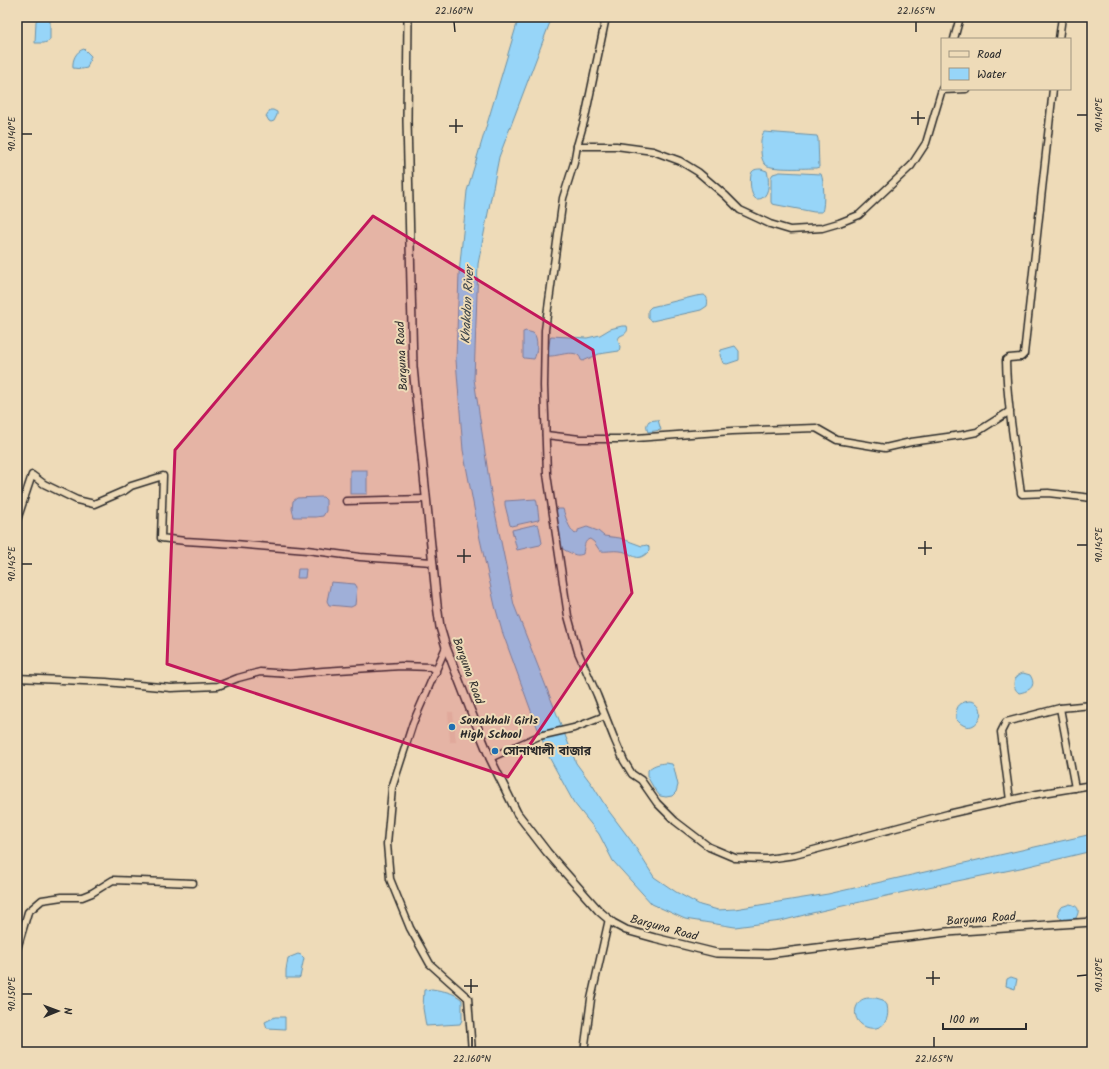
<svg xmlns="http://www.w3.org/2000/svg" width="1109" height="1069" font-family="Kalam,'Noto Sans Bengali',sans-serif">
<rect width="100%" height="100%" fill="#eedbb8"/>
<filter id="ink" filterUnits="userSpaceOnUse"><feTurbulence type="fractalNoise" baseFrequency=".025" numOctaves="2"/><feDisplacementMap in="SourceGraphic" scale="8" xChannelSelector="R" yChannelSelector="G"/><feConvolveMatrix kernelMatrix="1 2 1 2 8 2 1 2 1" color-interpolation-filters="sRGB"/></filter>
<g filter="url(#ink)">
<path fill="#e8cdac" d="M 448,712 L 453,712 L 456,742 L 450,742 Z"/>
<g fill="#97d5f8" stroke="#6c91a6">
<path d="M 40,17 L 48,17 L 50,19 L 50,39 L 49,41 L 44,43 L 35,43 L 36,21 Z"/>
<path d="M 519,17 L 552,17 L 499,157 L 478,264 L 474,379 L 491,493 L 514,605 L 576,763 L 593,786 L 608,810 L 632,842 L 654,877 L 676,892 L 700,905 L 718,910 L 735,909 L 828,894 L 1092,834 L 1092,851 L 1025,867 L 904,892 L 812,913 L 781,921 L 735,927 L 685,919 L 652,904 L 613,861 L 599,834 L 574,803 L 549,757 L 534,719 L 502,631 L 495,606 L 480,539 L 463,450 L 456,360 L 459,274 L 467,191 Z"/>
<path d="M 84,49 L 91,56 L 87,68 L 82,69 L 73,68 C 72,60 76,51 84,49 Z"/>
<path d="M 270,110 L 273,110 L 277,112 L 277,115 L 274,121 L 271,122 L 269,121 L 266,116 Z"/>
<path d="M 764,132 L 817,136 L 818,139 L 819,167 L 816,168 C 807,168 772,170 766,165 C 762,162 761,155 761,150 C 761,145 760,137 764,132 Z"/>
<path d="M 761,169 L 767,171 C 769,178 770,194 762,198 C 761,199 758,199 756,199 C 750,196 749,177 752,172 C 754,169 758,169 761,169 Z"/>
<path d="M 780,172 L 821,174 C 824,181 825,204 822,212 L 814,212 L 772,204 L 771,202 L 771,177 L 773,174 Z"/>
<path d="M 704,295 C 708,297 708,302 707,306 L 701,310 L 652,321 L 648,318 L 648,310 L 651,307 L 696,296 Z"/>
<path d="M 622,326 L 627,326 C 629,332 625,334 620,336 L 618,339 L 620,347 L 619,351 L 599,354 L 583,361 L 581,360 C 578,347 558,357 548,356 L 547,355 L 550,339 L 551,336 L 587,338 L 600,335 L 610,329 Z"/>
<path d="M 526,331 C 529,332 530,332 533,333 C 539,337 537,354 534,359 L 524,358 L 523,357 L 523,332 Z"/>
<path d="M 735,346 L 739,351 L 739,360 L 727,364 L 723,363 L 720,355 L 721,350 Z"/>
<path d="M 656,420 L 658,420 L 661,430 L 648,432 C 646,427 646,425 649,421 Z"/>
<rect x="350" y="470" width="17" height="24"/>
<path d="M 319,497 L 323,497 L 326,500 L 326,511 L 323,516 L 316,517 L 294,517 L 292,509 L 293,501 L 297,498 Z"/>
<path d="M 536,499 L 537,503 L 539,519 L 538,520 L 511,526 L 510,525 L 505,505 L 505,501 Z"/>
<path d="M 557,509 L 563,509 C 566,518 568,527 575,534 L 578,532 L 578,530 L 587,527 L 598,531 L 604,536 L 620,538 L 642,546 L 647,545 L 649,547 L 649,551 C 636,565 633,552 620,551 C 613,550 606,552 600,551 L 594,542 L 590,539 C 584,540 584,548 583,554 C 578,556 575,555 571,553 C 568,552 564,550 562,548 C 557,542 555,516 557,509 Z"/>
<path d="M 537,524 L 539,527 L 542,543 L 540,545 L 517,550 L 512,530 Z"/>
<path d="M 298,569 L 306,569 L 305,578 L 297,578 Z"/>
<path d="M 331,582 L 355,584 L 357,587 L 355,605 L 351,607 L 329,605 L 327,601 Z"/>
<path d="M 1023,673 L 1030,675 C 1037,686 1030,691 1019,693 C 1011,687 1013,676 1023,673 Z"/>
<path d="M 969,701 C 993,702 976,743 956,719 C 956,708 957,703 969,701 Z"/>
<path d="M 665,763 L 672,764 L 674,768 L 678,785 L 676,792 L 672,796 L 666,797 L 660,796 L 655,790 L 648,778 L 648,770 C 653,765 658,764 665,763 Z"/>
<path d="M 1070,904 C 1079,906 1080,910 1076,918 L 1065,921 L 1059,917 L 1058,911 L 1061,907 Z"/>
<path d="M 298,954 L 301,955 L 304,958 L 300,977 L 299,978 L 286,978 L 286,970 L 288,958 Z"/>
<path d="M 1011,977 L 1017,979 L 1015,989 L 1006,986 L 1007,979 Z"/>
<path d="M 432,989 C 443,991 454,992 462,1000 L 462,1020 L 460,1024 L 426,1026 L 423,1008 L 424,990 Z"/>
<path d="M 876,998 L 883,1000 L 887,1005 C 894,1039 850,1032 856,1008 C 860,997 866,998 876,998 Z"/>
<path d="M 275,1017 L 285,1017 L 285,1029 L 267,1028 L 265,1022 Z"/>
</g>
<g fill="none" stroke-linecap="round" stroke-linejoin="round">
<defs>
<g id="minor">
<path d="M 606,17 L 585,118 L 577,146 L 574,163 L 563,198 L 545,330 L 544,386 L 547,474 L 568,616 L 578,652 L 597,695 L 614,738 L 624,761 L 632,774 L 641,780 L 657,803 L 675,821 L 709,847 L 735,858 L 767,859 L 795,855 L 948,814 L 1037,794 L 1092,785"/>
<path d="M 954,39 L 960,17"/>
<path d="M 1059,39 L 1062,17"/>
<path d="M 1053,89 L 1024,354 L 1021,357 L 1009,358 L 1006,360 C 1007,405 1015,448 1021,493 L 1022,494 L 1048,493 L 1092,498"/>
<path d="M 942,90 L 966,89"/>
<path d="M 577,146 L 616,146 L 653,151 L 680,161 L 698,172 L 726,196 L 740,210 L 770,224 L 790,230 L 822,228 L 839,223 L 859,215 L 911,166 L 926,143 L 942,89"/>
<path d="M 546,435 L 580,439 L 622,439 L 732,431 L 816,428 L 837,440 L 885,448 L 911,442 L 962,435 L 977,432 L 1010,411"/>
<path d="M 346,501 L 426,499"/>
<path d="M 17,520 L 32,475 L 44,484 L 77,500 L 94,504 L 124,491 L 131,486 L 163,476 L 161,538 L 185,541 L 235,544 L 307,550 L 360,557 L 432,562"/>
<path d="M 446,647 L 413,723 L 392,788 L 387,844 L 390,879 L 410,928 L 430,964 L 468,998 L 472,1052"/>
<path d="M 17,678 L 106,682 L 171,688 L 218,686 L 238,678 L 260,672 L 290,674 L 323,671 L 401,666 L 431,667 L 436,672"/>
<path d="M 1060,708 L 1075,788"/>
<path d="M 490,758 L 539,736 L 574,728 L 605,716"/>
<path d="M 1010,800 L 1001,732 L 1006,722 L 1060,708 L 1092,705"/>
<path d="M 17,949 L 28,912 L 42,900 L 62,897 L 82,897 L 92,893 L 113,880 L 193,883"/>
<path d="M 584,1052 L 591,999 L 609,919"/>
</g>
<path id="major" d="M 408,17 L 407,121 L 413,367 L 437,605 L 440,627 L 446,647 L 470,709 L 490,758 L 517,813 L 547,852 L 599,911 L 613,923 L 626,930 L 655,938 L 716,953 L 768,954 L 947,932 L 1092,922"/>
</defs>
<use href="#minor" stroke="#2b2b2b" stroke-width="9"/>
<use href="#major" stroke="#2b2b2b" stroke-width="10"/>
<use href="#minor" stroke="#eedbb8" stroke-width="6"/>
<use href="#major" stroke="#eedbb8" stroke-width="7"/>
</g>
</g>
<path fill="#c2185b" fill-opacity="0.2" stroke="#c2185b" stroke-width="3" stroke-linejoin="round" d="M 373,216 L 593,350 L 632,593 L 508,777 L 167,664 L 175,450 Z"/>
<path fill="none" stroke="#2b2b2b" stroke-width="1.5" d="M 454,22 L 455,32M 916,22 L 916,32M 918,111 L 918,125M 1077,115 L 1087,115M 911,118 L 925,118M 456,119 L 456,133M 449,126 L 463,126M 22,134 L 32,134M 925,541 L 925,555M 1077,545 L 1087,545M 918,548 L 932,548M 464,549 L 464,563M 457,556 L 471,556M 22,564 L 32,564M 933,971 L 933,985M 1077,976 L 1087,975M 926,978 L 940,978M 471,979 L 471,993M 464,986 L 478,986M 22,994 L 32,994M 472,1037 L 472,1047M 934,1037 L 934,1047"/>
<g fill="#1f6fb2" stroke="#eedbb8" stroke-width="1.5">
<circle cx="452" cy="727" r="4"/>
<circle cx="495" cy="751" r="4"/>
</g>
<g text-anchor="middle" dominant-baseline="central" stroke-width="4" stroke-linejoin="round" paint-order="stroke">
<g font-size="12" fill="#2b2b2b" stroke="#eedbb8">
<text transform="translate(402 356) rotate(-93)">Barguna Road</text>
<text transform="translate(468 671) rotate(70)">Barguna Road</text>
<text transform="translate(981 919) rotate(-4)">Barguna Road</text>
<text transform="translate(664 928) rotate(15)">Barguna Road</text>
</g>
<g font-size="12" font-weight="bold" fill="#2b2b2b" stroke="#eedbb8" text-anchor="start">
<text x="460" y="720">Sonakhali Girls<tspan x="460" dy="14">High School</tspan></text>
<text x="503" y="751">সোনাখালী বাজার</text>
</g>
<g font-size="13" font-style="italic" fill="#3b444a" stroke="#eedbb8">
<text transform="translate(468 305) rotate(-87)">Khakdon River</text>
</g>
</g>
<rect width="1109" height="1069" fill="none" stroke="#eedbb8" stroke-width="44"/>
<rect x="941" y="38" width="130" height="52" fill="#eedbb8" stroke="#a09580"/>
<rect x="949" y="51" width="20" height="6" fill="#eedbb8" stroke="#a09580"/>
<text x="977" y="58" font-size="12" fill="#2b2b2b">Road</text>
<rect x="949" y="68" width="20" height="12" fill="#97d5f8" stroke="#a09580"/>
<text x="977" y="78" font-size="12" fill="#2b2b2b">Water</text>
<g transform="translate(58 1011) rotate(89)" stroke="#eedbb8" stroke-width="3" paint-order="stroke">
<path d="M0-3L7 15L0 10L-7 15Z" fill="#2b2b2b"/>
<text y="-6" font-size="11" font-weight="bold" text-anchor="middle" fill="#2b2b2b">N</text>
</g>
<path d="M943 1023v6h83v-6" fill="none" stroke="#2b2b2b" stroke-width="2"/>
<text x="949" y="1023" font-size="12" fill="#2b2b2b" stroke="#eedbb8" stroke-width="3" paint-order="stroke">100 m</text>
<rect x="22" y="22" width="1065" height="1025" fill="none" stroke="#2b2b2b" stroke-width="1.5"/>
<g font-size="10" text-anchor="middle" fill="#2b2b2b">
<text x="454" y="14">22.160°N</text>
<text x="916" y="14">22.165°N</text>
<text transform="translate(1098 115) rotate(-90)" y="4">90.140°E</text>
<text transform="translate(11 134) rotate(-90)" y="4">90.140°E</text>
<text transform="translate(1098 545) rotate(-90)" y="4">90.145°E</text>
<text transform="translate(11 564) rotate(-90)" y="4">90.145°E</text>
<text transform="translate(1098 975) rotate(-90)" y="4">90.150°E</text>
<text transform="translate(11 994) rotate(-90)" y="4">90.150°E</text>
<text x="472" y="1062">22.160°N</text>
<text x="934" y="1062">22.165°N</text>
</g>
</svg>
